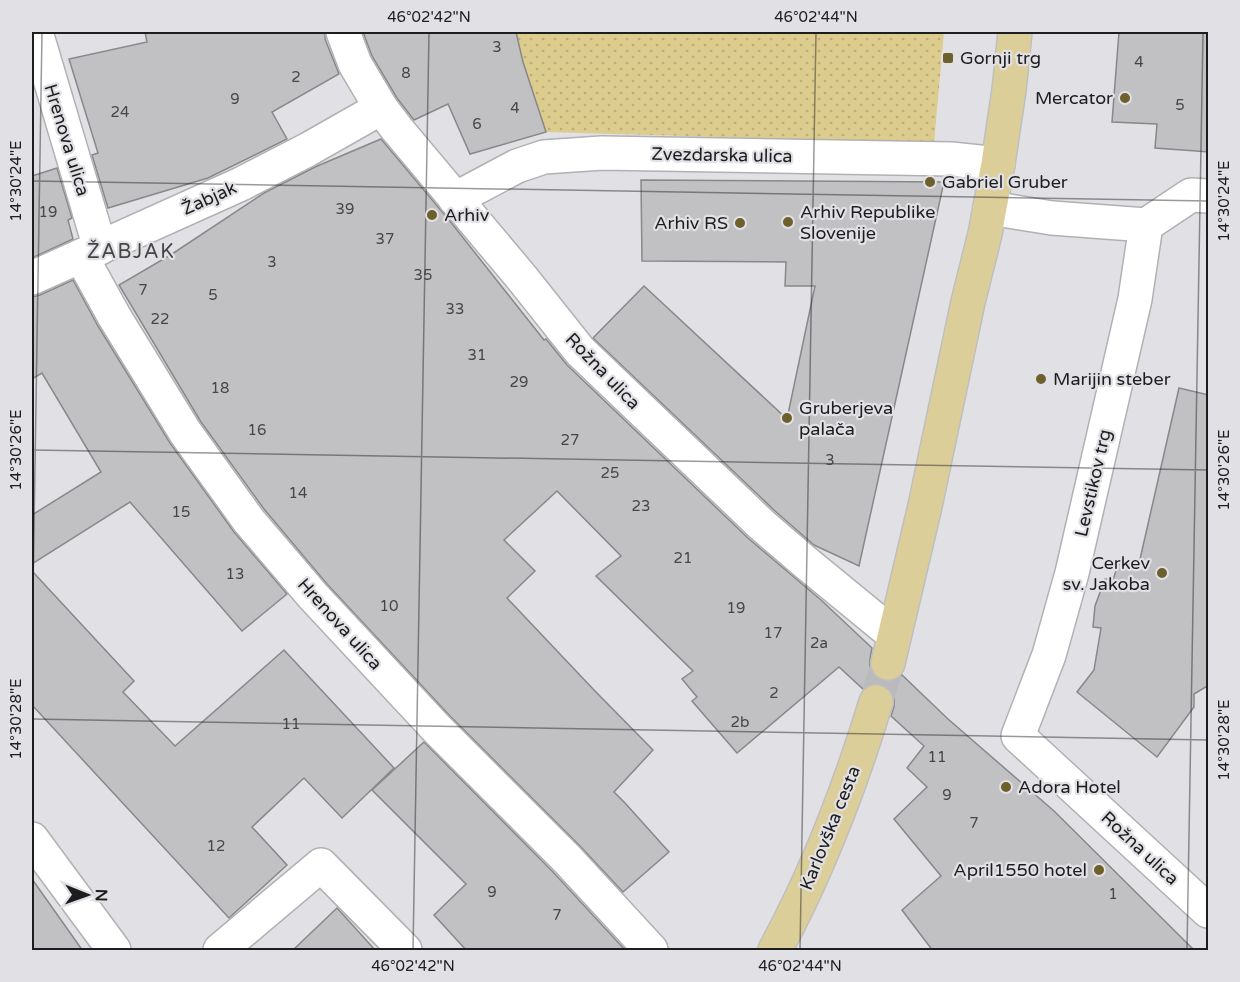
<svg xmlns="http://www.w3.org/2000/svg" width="1240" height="982" font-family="'Varela Round',sans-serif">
<defs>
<pattern id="green-dots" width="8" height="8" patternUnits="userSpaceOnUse" patternTransform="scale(1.5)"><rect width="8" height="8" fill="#dccc8d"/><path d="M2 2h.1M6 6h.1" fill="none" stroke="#bcaf79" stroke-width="1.8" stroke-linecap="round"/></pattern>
</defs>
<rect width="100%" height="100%" fill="#e1e0e4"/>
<path fill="url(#green-dots)" d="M 516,32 L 944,32 L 934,143 L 546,132 L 523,62 Z"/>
<g fill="#c1c1c4" stroke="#88878a" stroke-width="1.5">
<path d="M 145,32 L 325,32 L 325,39 L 339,74 L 272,112 L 287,139 L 208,178 L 108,208 L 92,155 L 98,153 L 69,59 L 147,42 Z"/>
<path d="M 363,32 L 516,32 L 523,62 L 546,132 L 470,154 L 448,104 L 414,120 L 397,98 L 372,56 Z"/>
<path d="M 1119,32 L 1209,32 L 1209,152 L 1155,148 L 1157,124 L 1112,122 Z"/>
<path d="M 381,139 L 449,220 L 544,340 L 546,339 L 567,365 L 749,539 L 821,600 L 872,648 L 870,659 L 870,668 L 875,676 L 884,681 L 894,681 L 902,675 L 948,719 L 1054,811 L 1195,951 L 933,951 L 902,910 L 941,876 L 894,819 L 927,787 L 907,768 L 924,746 L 891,716 L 894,707 L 894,699 L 890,690 L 882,684 L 873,684 L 863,689 L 839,667 L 737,753 L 692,701 L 697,697 L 682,679 L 693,671 L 596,576 L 621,556 L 557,491 L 504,540 L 535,571 L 507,598 L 594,690 L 653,750 L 614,792 L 625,803 L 669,852 L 623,892 L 580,846 L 450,716 L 327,584 L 264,509 L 201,422 L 119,285 L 172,254 L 264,193 L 315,167 Z"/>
<path d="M 57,168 L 72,218 L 68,220 L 73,239 L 32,258 L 32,176 Z"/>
<path d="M 641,180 L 944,182 L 859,566 L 814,545 L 775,511 L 593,338 L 644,286 L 787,419 L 815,286 L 785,286 L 786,262 L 642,261 Z"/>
<path d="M 73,280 L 98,326 L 170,443 L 234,532 L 287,594 L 242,631 L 130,502 L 32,564 L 32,515 L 101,472 L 42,373 L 32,379 L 32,297 L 40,295 Z"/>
<path d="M 1179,388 L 1209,395 L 1209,685 L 1194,694 L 1194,707 L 1157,757 L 1077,692 L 1094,670 L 1101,628 L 1093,627 L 1095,606 L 1105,579 L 1113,580 L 1118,564 L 1138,568 Z"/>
<path d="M 32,571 L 134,681 L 123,692 L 175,746 L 284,650 L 394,768 L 342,818 L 304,778 L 252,827 L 287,865 L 229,918 L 32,705 Z"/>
<path d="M 424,742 L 553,872 L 626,951 L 467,951 L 434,915 L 466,884 L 372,790 Z"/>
<path d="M 32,879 L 83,951 L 32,951 Z"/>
<path d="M 337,908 L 376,951 L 292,951 Z"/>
</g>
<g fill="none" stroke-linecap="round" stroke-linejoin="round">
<path stroke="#bab9bc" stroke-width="33" stroke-dasharray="33 16" stroke-linecap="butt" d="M 876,702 L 888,663"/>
<defs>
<g id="minor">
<path d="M 36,32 L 100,248"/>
<path d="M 343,32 L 355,64 L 381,108 L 397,129 L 522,278 L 580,351 L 762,525 L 805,562 L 894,635"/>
<path d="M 455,199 L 517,166 L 544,157 L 602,153 L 951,159 L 998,164"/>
<path d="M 990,208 L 1052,218 L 1146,225 L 1191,195 L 1208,196"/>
<path d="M 1146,225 L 1135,299 L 1072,573 L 1049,655 L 1018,736 L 1208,911"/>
<path d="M 81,256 L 114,316 L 185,432 L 249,521 L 313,596 L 437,729 L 567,859 L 651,950"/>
<path d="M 32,278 L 241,184 L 307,150 L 381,108"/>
<path d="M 32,839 L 114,950"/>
<path d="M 220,950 L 321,865 L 405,950"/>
</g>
<g id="major">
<path d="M 888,663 L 925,506 L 968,302 L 985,234 L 998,164 L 1009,90 L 1015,32"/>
<path d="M 775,950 C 818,871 850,787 876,702"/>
</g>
</defs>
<use href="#minor" stroke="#b1b0b3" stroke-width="36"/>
<use href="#major" stroke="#c0bfc0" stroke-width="36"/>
<use href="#minor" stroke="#fff" stroke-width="33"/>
<use href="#major" stroke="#dcce98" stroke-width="33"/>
</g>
<path fill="none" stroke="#1d1c1e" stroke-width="1.5" stroke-opacity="0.45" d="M 32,181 L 1208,201M 32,450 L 1208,470M 32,652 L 42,32M 32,719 L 1208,740M 413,950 L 429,32M 800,950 L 816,32M 1187,950 L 1203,32"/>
<g fill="#6d602d" stroke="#e1e0e4" stroke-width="2">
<rect x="942" y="52" width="12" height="12" rx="3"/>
<circle cx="1125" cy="98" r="6"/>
<circle cx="930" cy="182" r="6"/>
<circle cx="432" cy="215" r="6"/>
<circle cx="788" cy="222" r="6"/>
<circle cx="740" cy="223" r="6"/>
<circle cx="1041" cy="379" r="6"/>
<circle cx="787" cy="418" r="6"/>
<circle cx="1162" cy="573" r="6"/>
<circle cx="1006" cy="787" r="6"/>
<circle cx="1099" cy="870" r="6"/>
</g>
<g text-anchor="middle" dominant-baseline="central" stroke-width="4.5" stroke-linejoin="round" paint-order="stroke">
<g font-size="15" fill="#464548">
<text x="497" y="47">3</text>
<text x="1139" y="62">4</text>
<text x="406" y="73">8</text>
<text x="296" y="77">2</text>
<text x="235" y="99">9</text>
<text x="1180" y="105">5</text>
<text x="515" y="108">4</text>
<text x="120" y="112">24</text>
<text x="477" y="124">6</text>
<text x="345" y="209">39</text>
<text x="48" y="212">19</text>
<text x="385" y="239">37</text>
<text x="272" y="262">3</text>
<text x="423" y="275">35</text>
<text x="143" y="290">7</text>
<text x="213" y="295">5</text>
<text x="455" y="309">33</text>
<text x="160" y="319">22</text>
<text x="477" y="355">31</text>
<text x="519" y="382">29</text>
<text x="220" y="388">18</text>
<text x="257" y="430">16</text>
<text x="570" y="440">27</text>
<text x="830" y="460">3</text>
<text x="610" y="473">25</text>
<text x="298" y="493">14</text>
<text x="641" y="506">23</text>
<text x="181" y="512">15</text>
<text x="683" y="558">21</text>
<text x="235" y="574">13</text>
<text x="389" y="606">10</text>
<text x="736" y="608">19</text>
<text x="773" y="633">17</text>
<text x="819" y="643">2a</text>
<text x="774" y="693">2</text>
<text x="740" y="722">2b</text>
<text x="291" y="724">11</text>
<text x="937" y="757">11</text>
<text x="947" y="795">9</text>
<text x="974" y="823">7</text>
<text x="216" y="846">12</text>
<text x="492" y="892">9</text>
<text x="1113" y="894">1</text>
<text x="557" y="915">7</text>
</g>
<g font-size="18" fill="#1d1c1e" stroke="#e1e0e4" text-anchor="start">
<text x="960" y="58">Gornji trg</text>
<text x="1113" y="98" text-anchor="end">Mercator</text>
<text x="942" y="182">Gabriel Gruber</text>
<text x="800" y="212">Arhiv Republike<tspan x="800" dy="21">Slovenije</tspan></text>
<text x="444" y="215">Arhiv</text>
<text x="728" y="223" text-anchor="end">Arhiv RS</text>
<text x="1053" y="379">Marijin steber</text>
<text x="799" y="408">Gruberjeva<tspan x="799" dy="21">palača</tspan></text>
<text x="1150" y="563" text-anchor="end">Cerkev<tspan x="1150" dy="21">sv. Jakoba</tspan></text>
<text x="1018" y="787">Adora Hotel</text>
<text x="1087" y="870" text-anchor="end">April1550 hotel</text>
</g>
<g font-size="18" fill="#1d1c1e" stroke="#e1e0e4">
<text transform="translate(67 140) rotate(73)">Hrenova ulica</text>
<text transform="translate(722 155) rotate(1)">Zvezdarska ulica</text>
<text transform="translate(209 198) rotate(-24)">Žabjak</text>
<text transform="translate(603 371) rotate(46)">Rožna ulica</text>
<text transform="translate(1093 483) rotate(-77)">Levstikov trg</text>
<text transform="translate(340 624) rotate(48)">Hrenova ulica</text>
<text transform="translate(830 828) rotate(-68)">Karlovška cesta</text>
<text transform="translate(1140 848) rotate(43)">Rožna ulica</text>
</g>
<g font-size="20" letter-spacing="1.5" fill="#454547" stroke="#e1e0e4">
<text x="131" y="252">ŽABJAK</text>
</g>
</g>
<rect width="1240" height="982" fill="none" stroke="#e1e0e4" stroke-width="66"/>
<g transform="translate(87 895) rotate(91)" stroke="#e1e0e4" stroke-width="4.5" paint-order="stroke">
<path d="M0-4.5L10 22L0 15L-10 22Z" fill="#1d1c1e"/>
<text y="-9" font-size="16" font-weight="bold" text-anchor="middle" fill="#1d1c1e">N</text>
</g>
<rect x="33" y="33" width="1174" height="916" fill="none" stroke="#1d1c1e" stroke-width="2"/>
<g font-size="15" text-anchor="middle" fill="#1d1c1e">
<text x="429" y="22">46°02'42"N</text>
<text x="816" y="22">46°02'44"N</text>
<text transform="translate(16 181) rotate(-90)" y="5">14°30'24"E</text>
<text transform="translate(1224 201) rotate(-90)" y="5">14°30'24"E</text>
<text transform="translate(16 450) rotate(-90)" y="5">14°30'26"E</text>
<text transform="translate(1224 470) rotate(-90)" y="5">14°30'26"E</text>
<text transform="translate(16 719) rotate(-90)" y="5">14°30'28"E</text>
<text transform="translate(1224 740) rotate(-90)" y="5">14°30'28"E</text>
<text x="413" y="971">46°02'42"N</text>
<text x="800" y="971">46°02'44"N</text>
</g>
</svg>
